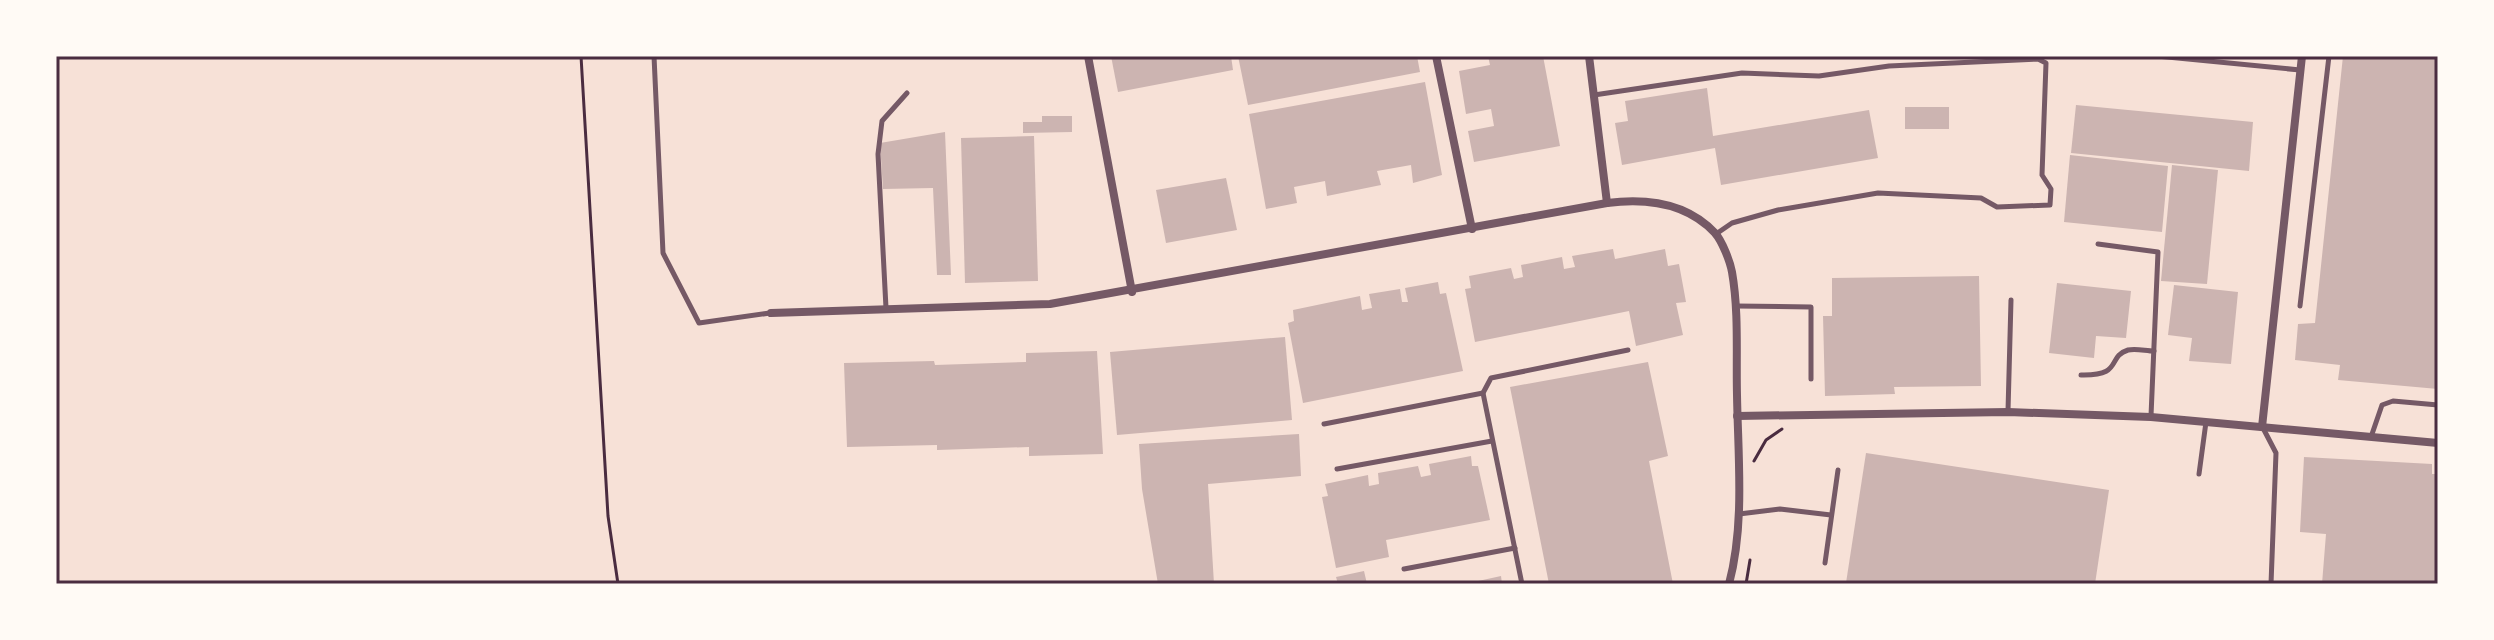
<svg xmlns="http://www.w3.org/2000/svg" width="2494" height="640" font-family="Figtree,sans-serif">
<rect width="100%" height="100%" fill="#f7e1d7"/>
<g fill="#ccb4b1">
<path d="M 1111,56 L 1231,56 L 1233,70 L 1118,92 Z"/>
<path d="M 1238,56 L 1417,56 L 1420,72 L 1248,105 Z"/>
<path d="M 1488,56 L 1543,56 L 1560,146 L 1474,162 L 1468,131 L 1494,126 L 1491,109 L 1466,114 L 1459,71 L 1490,65 Z"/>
<path d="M 2343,56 L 2438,56 L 2438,389 L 2338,380 L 2340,365 L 2295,360 L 2298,324 L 2315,323 Z"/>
<path d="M 1425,82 L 1442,175 L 1413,183 L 1411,165 L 1377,171 L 1381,185 L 1327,196 L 1325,181 L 1294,187 L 1297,203 L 1266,209 L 1249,114 Z"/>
<path d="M 1707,88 L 1713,136 L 1869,110 L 1878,158 L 1721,185 L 1715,148 L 1622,165 L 1615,123 L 1628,121 L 1625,101 Z"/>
<path d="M 2076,105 L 2253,122 L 2249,171 L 2071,153 Z"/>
<rect x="1905" y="107" width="44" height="22"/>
<path d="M 1042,116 L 1072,116 L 1072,132 L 1023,133 L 1023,122 L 1042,122 Z"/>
<path d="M 945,132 L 951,275 L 937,275 L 933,188 L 883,189 L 880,143 Z"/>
<path d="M 1034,136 L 1038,281 L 965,283 L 961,138 Z"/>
<path d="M 2070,155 L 2168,166 L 2162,232 L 2064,222 Z"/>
<path d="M 2172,165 L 2218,170 L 2207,284 L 2161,281 Z"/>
<path d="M 1226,178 L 1237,230 L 1166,243 L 1156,190 Z"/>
<path d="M 1613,249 L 1615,259 L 1665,249 L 1668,266 L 1679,264 L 1686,302 L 1676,303 L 1683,335 L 1636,346 L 1629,311 L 1475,342 L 1465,289 L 1471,288 L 1469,276 L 1511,268 L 1514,279 L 1523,277 L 1521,265 L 1562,257 L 1564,269 L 1575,267 L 1572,256 Z"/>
<path d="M 1979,276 L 1981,386 L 1894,387 L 1895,394 L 1825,396 L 1823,316 L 1832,316 L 1832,278 Z"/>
<path d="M 1438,282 L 1440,294 L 1446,293 L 1463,371 L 1303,403 L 1288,323 L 1294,321 L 1293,310 L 1360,296 L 1362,310 L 1372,308 L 1369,294 L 1400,289 L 1402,302 L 1408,302 L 1405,288 Z"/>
<path d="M 2057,283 L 2131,291 L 2126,338 L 2096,336 L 2094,358 L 2049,353 Z"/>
<path d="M 2174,285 L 2238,292 L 2231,364 L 2189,361 L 2192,338 L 2168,335 Z"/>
<path d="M 1285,337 L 1292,420 L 1117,435 L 1110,352 Z"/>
<path d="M 1097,351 L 1103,454 L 1029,456 L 1029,447 L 937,450 L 937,445 L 847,447 L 844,363 L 934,361 L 935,365 L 1026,362 L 1026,353 Z"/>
<path d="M 1648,362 L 1668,456 L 1649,461 L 1673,584 L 1549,584 L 1510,387 Z"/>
<path d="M 1299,434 L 1301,476 L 1208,484 L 1214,584 L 1158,584 L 1142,489 L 1139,444 Z"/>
<path d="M 1866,453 L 2109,490 L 2095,584 L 1846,583 Z"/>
<path d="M 1471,456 L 1472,466 L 1478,466 L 1490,520 L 1386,540 L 1389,557 L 1336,568 L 1322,497 L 1328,496 L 1325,484 L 1368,475 L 1369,486 L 1379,484 L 1378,473 L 1418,466 L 1421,477 L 1431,475 L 1429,464 Z"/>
<path d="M 2304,457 L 2432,464 L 2432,474 L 2438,474 L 2438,584 L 2322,584 L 2326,534 L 2300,532 Z"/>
<path d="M 1364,571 L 1367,584 L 1338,584 L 1336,577 Z"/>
<path d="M 1501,576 L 1502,584 L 1470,584 L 1469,583 Z"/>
</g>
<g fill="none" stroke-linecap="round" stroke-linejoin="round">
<g stroke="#4a2c40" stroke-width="3">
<path d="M 581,56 L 608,516 L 618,584"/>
<path d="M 1754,461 L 1766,440 L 1782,429"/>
<path d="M 1746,584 L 1750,560"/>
</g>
<g stroke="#755966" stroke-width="5">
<path d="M 654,56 L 663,253 L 699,323 L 770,313"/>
<path d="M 2157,56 L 2300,70"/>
<path d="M 1594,95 L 1742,73 L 1819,76 L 1889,66 L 2038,59 L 2046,63 L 2042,175 L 2051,189 L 2050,205 L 1997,207 L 1981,198 L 1878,193 L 1778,210 L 1732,223 L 1716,234"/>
<path d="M 2098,244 L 2158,252 L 2151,416"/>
<path d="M 1736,306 L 1811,307 L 1811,379"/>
<path d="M 2300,306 L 2329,56"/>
<path d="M 886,308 L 878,154 L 882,121 L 907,93"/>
<path d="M 2081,375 C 2124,376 2106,357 2128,350 C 2136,348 2146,351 2154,351"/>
<path d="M 2008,411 L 2011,300"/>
<path d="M 1324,424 L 1483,393"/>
<path d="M 2263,428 L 2276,453 L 2271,584"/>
<path d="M 2371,437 L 2382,405 L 2393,401 L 2438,405"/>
<path d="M 1337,469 L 1492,441"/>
<path d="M 2199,474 L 2206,422"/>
<path d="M 1739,514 L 1780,509 L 1831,515"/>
<path d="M 1825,563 L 1838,470"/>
<path d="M 1404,569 L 1515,548"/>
<path d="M 1522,584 L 1483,393 L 1491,378 L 1628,350"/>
</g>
<g stroke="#755966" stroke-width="8">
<path d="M 1088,56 L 1132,292"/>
<path d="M 1436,56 L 1472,229"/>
<path d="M 1589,56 L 1607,203"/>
<path d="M 771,313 L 1050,304 L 1607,203 C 1646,198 1686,202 1715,233 C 1722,241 1730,261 1732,272 C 1739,312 1736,354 1737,395 C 1738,457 1745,524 1729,584"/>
<path d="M 1737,416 L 2008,412 L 2151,417 L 2438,443"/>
<path d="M 2262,427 L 2302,56"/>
</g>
</g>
<rect width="2494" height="640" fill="none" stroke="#fffaf5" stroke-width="116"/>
<rect x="58" y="58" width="2378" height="524" fill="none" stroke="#4a2c40" stroke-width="3"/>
</svg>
